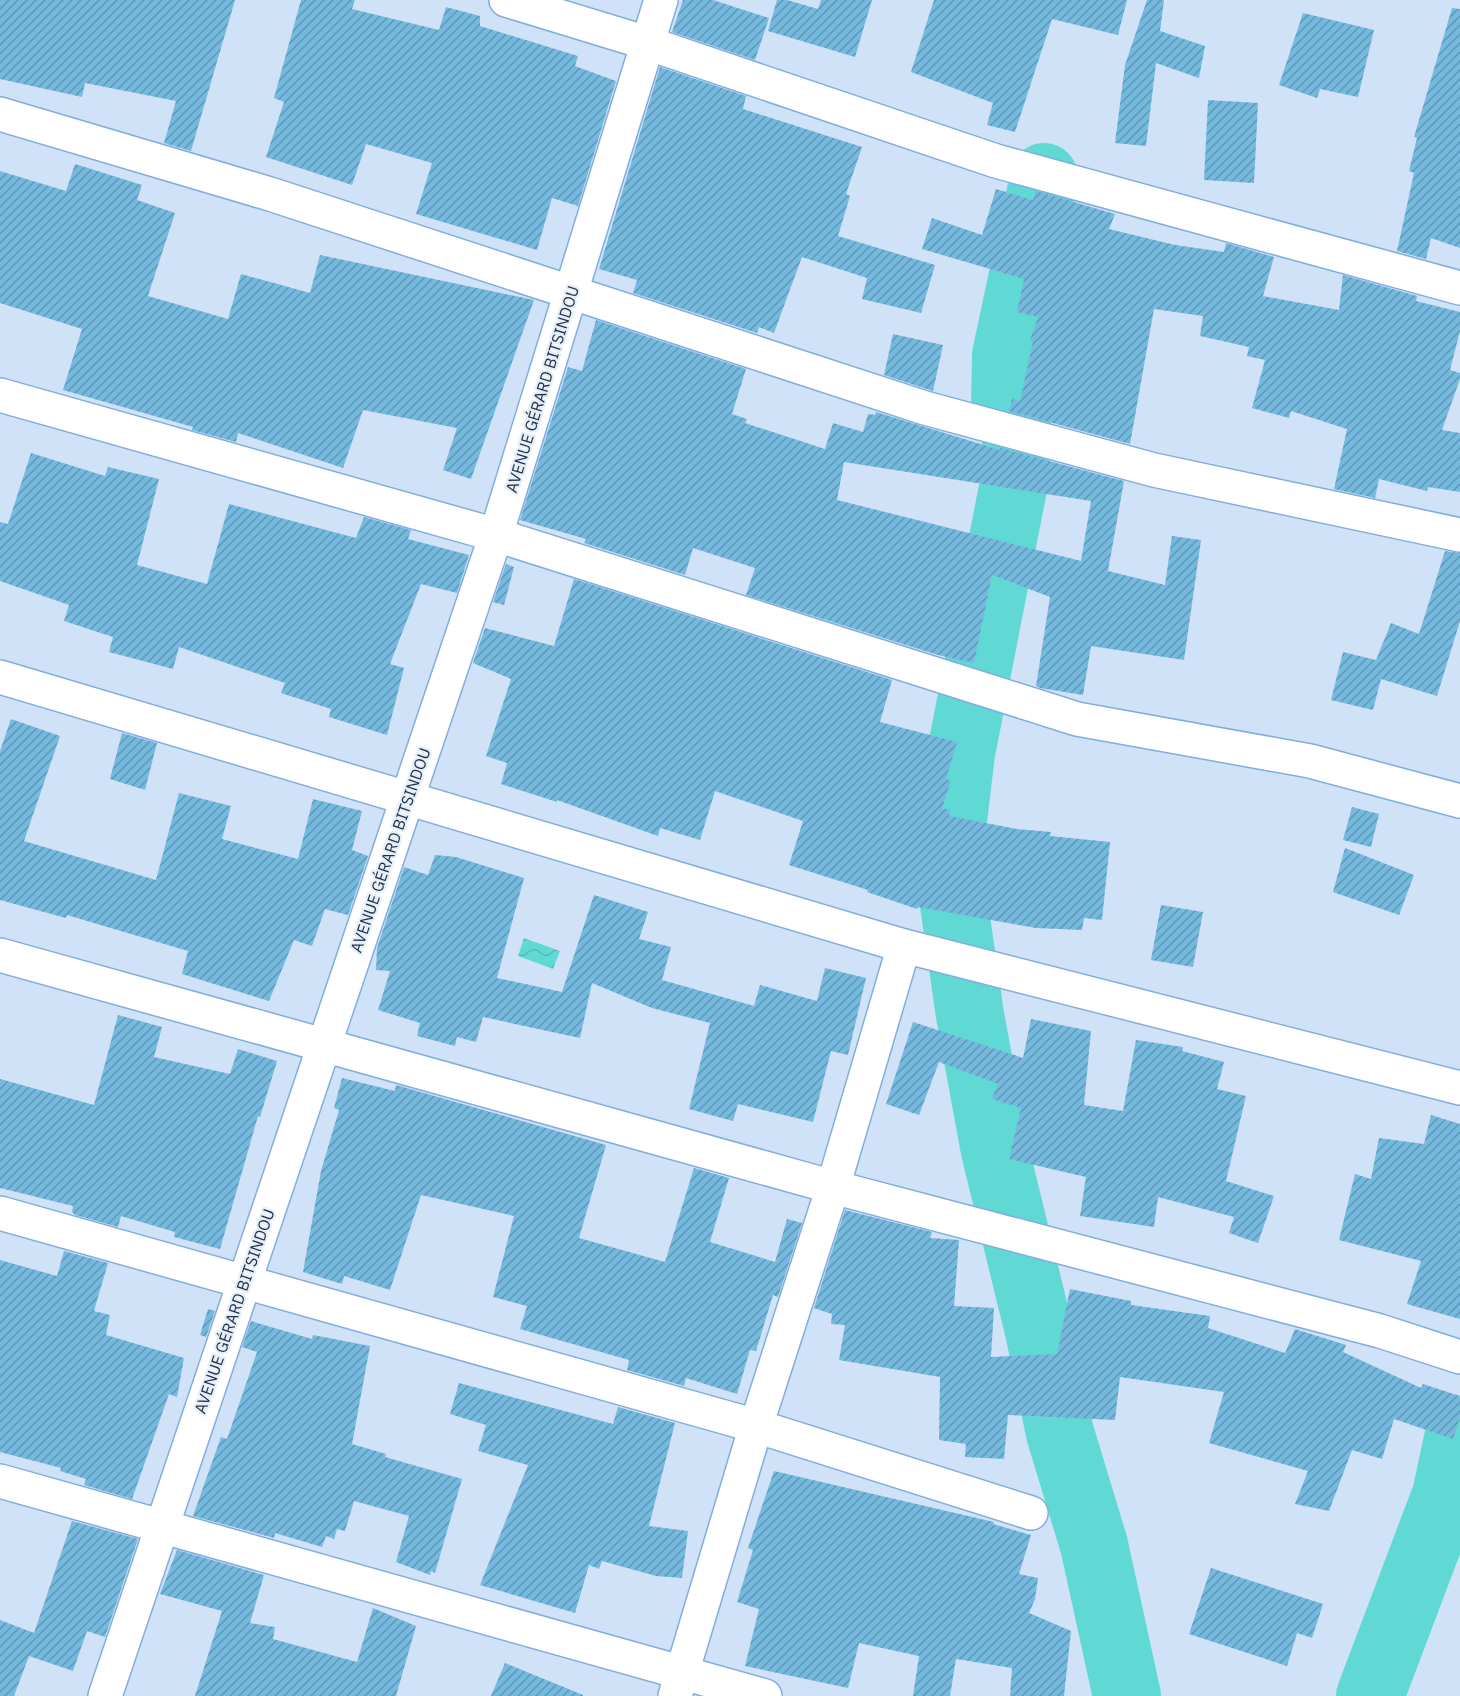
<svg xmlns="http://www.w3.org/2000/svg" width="1460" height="1696" font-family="'IBM Plex Sans',sans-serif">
<defs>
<pattern id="water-waves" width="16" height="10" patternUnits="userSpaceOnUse" patternTransform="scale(1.5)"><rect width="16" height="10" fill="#60d9d5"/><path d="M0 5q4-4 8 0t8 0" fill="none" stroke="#53bbb8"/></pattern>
<pattern id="building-hatch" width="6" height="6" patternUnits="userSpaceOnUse" patternTransform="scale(1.5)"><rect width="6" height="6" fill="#75bade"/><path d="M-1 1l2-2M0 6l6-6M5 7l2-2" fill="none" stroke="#5f98b6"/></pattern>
</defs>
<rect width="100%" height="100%" fill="#d0e2f7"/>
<path fill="url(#water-waves)" d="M 524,938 L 560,951 L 553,969 L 518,956 Z"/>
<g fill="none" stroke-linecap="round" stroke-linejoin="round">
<g stroke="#60d9d5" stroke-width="68">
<path d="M 1044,177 L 1006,355 L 1005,408 L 1017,422 L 1015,478 L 961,753 L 948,863 L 970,1015 L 995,1151 L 1039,1331 L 1060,1433 L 1094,1545 L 1127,1696"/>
<path d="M 1370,1696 L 1446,1495 L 1460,1430"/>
</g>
</g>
<g fill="url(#building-hatch)" fill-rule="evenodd">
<path d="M 0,0 L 235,0 L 191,151 L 164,143 L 176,101 L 85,83 L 82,97 L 0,79 Z"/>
<path d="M 301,0 L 355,0 L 352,9 L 439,30 L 446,7 L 480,16 L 480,26 L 578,56 L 575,66 L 616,81 L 578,206 L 552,198 L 537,250 L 416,214 L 432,163 L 366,144 L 352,185 L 266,157 L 284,102 L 274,98 Z"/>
<path d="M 683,0 L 713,0 L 769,18 L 755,60 L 672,32 Z"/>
<path d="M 777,0 L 787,0 L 818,9 L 821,0 L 872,0 L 855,57 L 768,31 Z"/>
<path d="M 934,0 L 1127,0 L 1118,35 L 1052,19 L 1015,132 L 987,125 L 993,103 L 911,72 Z"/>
<path d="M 1147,0 L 1164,0 L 1160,31 L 1205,46 L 1199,78 L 1156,63 L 1146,146 L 1115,143 L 1125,65 Z"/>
<path d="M 1452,8 L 1460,9 L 1460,248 L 1431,238 L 1426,259 L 1397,251 L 1414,173 L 1409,171 L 1417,138 L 1414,137 Z"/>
<path d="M 1303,13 L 1374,30 L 1358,97 L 1320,89 L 1317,98 L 1279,85 Z"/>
<path d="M 660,67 L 746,96 L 743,109 L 862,147 L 846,194 L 850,196 L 838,236 L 935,265 L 921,313 L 862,299 L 867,278 L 802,257 L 774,333 L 759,327 L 757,333 L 633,293 L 637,280 L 599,269 Z"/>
<path d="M 1208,100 L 1258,103 L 1254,183 L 1204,180 Z"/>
<path d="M 75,164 L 142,185 L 137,200 L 175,213 L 148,296 L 228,319 L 241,274 L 310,293 L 320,255 L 534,300 L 471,479 L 443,470 L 457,428 L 363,410 L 343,468 L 238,433 L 236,442 L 192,430 L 193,427 L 63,390 L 82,329 L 0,303 L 0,171 L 66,191 Z"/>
<path d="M 996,189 L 1033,200 L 1036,191 L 1115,214 L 1109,229 L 1175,245 L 1224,252 L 1226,243 L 1274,257 L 1263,296 L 1339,310 L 1343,275 L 1417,296 L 1416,301 L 1460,312 L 1460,331 L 1450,370 L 1460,373 L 1460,379 L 1442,430 L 1460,433 L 1460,492 L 1428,487 L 1427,491 L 1379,479 L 1375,498 L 1334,489 L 1347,429 L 1291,411 L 1289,418 L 1252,408 L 1265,360 L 1247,356 L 1249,347 L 1200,336 L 1203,316 L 1154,309 L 1130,444 L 1009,411 L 1012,399 L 1020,401 L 1033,341 L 1030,340 L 1038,317 L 1017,312 L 1024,279 L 922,249 L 932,218 L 982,235 Z"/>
<path d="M 596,320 L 746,369 L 732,414 L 747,419 L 745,423 L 825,449 L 833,423 L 863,432 L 868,414 L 875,415 L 876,412 L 1000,450 L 1000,448 L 1124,481 L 1108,571 L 1165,585 L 1172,536 L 1201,540 L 1184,660 L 1091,646 L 1083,695 L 1040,688 L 1036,686 L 1050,597 L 992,575 L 974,663 L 938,655 L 746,595 L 755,568 L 693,548 L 685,575 L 584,543 L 586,539 L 520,520 L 568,367 L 582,371 ZM 844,462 L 1091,501 L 1081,561 L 837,500 Z"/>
<path d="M 893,334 L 943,345 L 933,391 L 884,375 Z"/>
<path d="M 31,453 L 105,476 L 108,467 L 159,479 L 137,565 L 207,584 L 229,504 L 356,538 L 364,517 L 411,530 L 408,539 L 469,555 L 457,593 L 421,584 L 390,664 L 404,668 L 387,735 L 329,717 L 331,709 L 281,693 L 285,683 L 179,647 L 173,669 L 109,652 L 113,637 L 64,621 L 69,605 L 0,581 L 0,522 L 8,524 Z"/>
<path d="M 1445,551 L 1460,553 L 1460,621 L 1437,696 L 1381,679 L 1373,710 L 1331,700 L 1343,652 L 1376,660 L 1391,623 L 1419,634 Z"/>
<path d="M 506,564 L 514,567 L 504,605 L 493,602 Z"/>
<path d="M 574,579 L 892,680 L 880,722 L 957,742 L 946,779 L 951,781 L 942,808 L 950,810 L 949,816 L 1017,829 L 1051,832 L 1050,836 L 1110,842 L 1102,920 L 1084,918 L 1082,930 L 1036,928 L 918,907 L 917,909 L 867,892 L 868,890 L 789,865 L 803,821 L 715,791 L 700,840 L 660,828 L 658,836 L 557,800 L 557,802 L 501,784 L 507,763 L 486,756 L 511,679 L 473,663 L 485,628 L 554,646 Z"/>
<path d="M 11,719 L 60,736 L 24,841 L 156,880 L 179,793 L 231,806 L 222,839 L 298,859 L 313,799 L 362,811 L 352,850 L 368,856 L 348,915 L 325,909 L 312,946 L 294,940 L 269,1001 L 182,974 L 188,951 L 67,915 L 66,918 L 0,900 L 0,751 Z"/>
<path d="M 122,733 L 157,743 L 145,790 L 110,779 Z"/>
<path d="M 1352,807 L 1379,814 L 1371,847 L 1343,840 Z"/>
<path d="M 1345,848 L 1414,875 L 1399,915 L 1333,892 Z"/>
<path d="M 435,855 L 456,857 L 524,878 L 497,978 L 562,992 L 594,895 L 648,912 L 639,939 L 671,947 L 662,980 L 680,985 L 754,1006 L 760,985 L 817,1001 L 825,968 L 866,978 L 848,1055 L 831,1051 L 813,1122 L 738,1104 L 733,1121 L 689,1109 L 710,1023 L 652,1008 L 592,983 L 580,1038 L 483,1017 L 476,1042 L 457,1037 L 455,1046 L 417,1036 L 420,1023 L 378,1010 L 390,971 L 376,970 L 377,948 L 404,867 L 428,875 Z"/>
<path d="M 1161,905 L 1203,912 L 1193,967 L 1151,960 Z"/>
<path d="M 118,1015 L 162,1027 L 154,1057 L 230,1074 L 238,1049 L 277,1061 L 260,1117 L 258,1116 L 220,1249 L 174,1237 L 175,1232 L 121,1216 L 118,1227 L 75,1215 L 72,1212 L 73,1206 L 0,1188 L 0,1079 L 94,1105 Z"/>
<path d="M 1031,1019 L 1091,1031 L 1084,1105 L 1123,1111 L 1136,1040 L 1183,1047 L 1182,1051 L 1224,1062 L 1217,1089 L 1246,1096 L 1226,1181 L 1274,1196 L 1258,1243 L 1229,1233 L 1234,1217 L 1158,1197 L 1154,1227 L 1080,1216 L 1086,1177 L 1009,1159 L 1021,1108 L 992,1099 L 998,1084 L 939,1062 L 919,1115 L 886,1104 L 913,1022 L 1023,1058 Z"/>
<path d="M 342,1078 L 395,1091 L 396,1085 L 606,1145 L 579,1238 L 665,1262 L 694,1168 L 729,1178 L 710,1242 L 775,1262 L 787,1219 L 802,1223 L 778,1297 L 773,1295 L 756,1351 L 750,1350 L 737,1394 L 686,1378 L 684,1386 L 627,1370 L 629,1360 L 520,1329 L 527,1306 L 493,1297 L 514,1216 L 421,1195 L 390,1290 L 344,1276 L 342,1284 L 303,1272 L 321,1171 L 339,1110 L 334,1108 Z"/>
<path d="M 1431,1115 L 1460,1124 L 1460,1319 L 1407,1304 L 1421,1261 L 1339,1240 L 1355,1174 L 1371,1179 L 1379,1138 L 1424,1144 Z"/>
<path d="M 845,1210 L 932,1232 L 930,1238 L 959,1240 L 954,1306 L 994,1308 L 991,1357 L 1057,1354 L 1070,1289 L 1131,1301 L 1131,1305 L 1210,1316 L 1208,1328 L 1285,1353 L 1295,1329 L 1346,1345 L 1343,1352 L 1421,1388 L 1423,1384 L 1460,1396 L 1460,1418 L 1453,1439 L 1394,1419 L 1382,1459 L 1352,1450 L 1329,1511 L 1295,1504 L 1308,1471 L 1209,1443 L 1224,1392 L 1120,1377 L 1115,1420 L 1008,1415 L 1004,1459 L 965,1457 L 966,1444 L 939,1440 L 940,1377 L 839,1360 L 845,1325 L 831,1324 L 832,1314 L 814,1308 Z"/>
<path d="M 64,1251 L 108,1263 L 94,1311 L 110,1315 L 106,1335 L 184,1358 L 177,1397 L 169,1394 L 132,1499 L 84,1485 L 86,1479 L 60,1471 L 61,1468 L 0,1452 L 0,1260 L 57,1276 Z"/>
<path d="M 208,1309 L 215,1311 L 206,1337 L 200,1335 Z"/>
<path d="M 251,1321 L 312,1339 L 313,1335 L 370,1346 L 352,1444 L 386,1454 L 385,1457 L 462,1479 L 435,1573 L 431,1571 L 430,1575 L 396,1562 L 409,1516 L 354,1501 L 345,1531 L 337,1529 L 334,1539 L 326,1536 L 322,1547 L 275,1533 L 274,1538 L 193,1516 L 221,1437 L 227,1439 L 257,1352 L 242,1347 Z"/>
<path d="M 459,1383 L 613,1424 L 618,1407 L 675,1423 L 649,1526 L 688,1531 L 682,1578 L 656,1576 L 602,1561 L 599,1569 L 589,1565 L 575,1613 L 480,1585 L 528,1465 L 478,1451 L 486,1425 L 450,1414 Z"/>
<path d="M 774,1471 L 994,1522 L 993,1524 L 1031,1535 L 1019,1574 L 1038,1578 L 1035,1599 L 1029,1613 L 1071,1631 L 1064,1696 L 1010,1696 L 1012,1668 L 956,1659 L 950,1696 L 913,1696 L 919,1656 L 859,1643 L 848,1688 L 745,1666 L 759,1609 L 737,1602 L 753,1550 L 748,1548 Z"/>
<path d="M 72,1521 L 138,1539 L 105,1637 L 87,1631 L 73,1671 L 29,1656 L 14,1696 L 0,1696 L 0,1620 L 34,1633 Z"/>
<path d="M 177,1550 L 264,1575 L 250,1623 L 275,1627 L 273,1639 L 357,1662 L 373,1608 L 416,1626 L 396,1696 L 195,1696 L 222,1611 L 160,1594 Z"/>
<path d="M 1211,1568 L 1323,1604 L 1312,1638 L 1297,1633 L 1287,1666 L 1189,1634 Z"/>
<path d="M 505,1663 L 583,1695 L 583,1696 L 491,1696 Z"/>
</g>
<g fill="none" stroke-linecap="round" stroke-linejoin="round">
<defs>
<g id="minor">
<path d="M 506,0 L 647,43 L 996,161 L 1460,288"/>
<path d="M 0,114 L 270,194 L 925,408 L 1154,470 L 1460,535"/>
<path d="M 0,395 L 496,535 L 1077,719 L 1310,761 L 1460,801"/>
<path d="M 0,677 L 904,946 L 1460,1088"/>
<path d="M 0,955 L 833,1187 L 1380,1331 L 1460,1357"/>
<path d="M 0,1213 L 756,1426 L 1031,1513"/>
<path d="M 0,1481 L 765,1696"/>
<path d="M 105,1696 L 496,535 L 661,0"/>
<path d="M 675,1696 L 756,1426 L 833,1187 L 904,946"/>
</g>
</defs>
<use href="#minor" stroke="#82addf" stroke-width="36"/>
<use href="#minor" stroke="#fff" stroke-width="33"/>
</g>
<g text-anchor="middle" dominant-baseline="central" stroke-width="4.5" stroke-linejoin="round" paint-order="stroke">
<g font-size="16" fill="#1e3044" stroke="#e5eef9">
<text transform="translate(542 389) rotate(-73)">AVENUE GÉRARD BITSINDOU</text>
<text transform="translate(390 850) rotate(-71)">AVENUE GÉRARD BITSINDOU</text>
<text transform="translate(234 1311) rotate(-71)">AVENUE GÉRARD BITSINDOU</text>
</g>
</g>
</svg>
